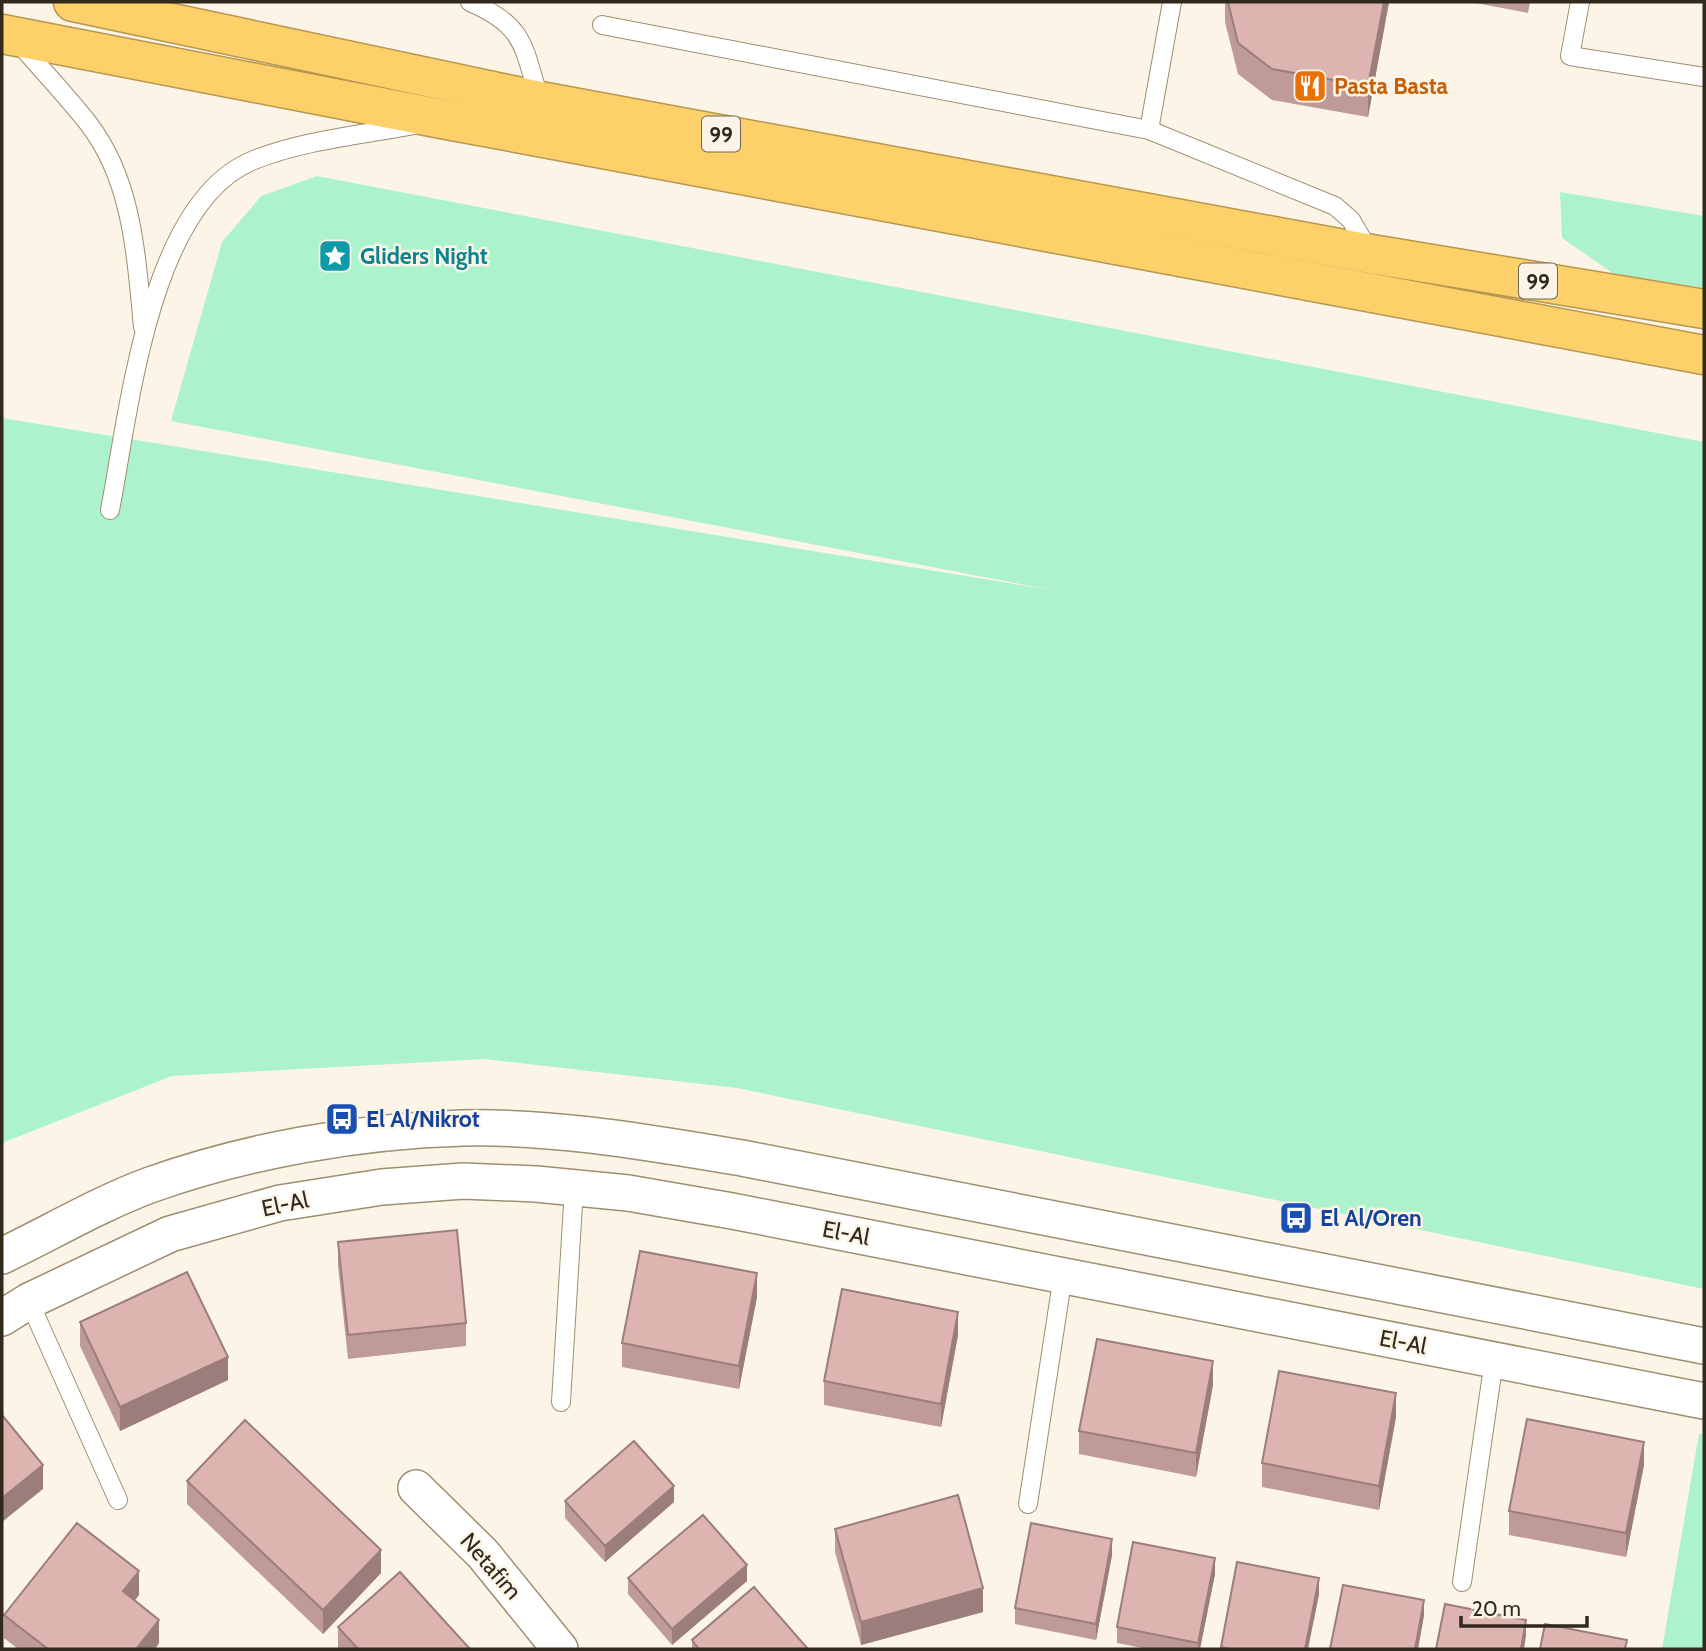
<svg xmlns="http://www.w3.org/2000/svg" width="1706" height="1651" font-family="Cabin,sans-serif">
<rect width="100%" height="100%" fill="#fcf5e7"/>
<g fill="#acf2cd">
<path d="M 317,176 L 1704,442 L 1704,1289 L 737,1088 L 485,1059 L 172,1076 L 2,1143 L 2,418 L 1057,591 L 171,421 L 222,242 L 261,196 Z"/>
<path d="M 1560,192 L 1704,216 L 1704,288 L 1614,274 L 1562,238 Z"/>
<path d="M 1699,1434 L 1704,1434 L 1704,1649 L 1662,1649 Z"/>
</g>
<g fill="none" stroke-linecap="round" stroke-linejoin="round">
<defs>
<g id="lane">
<path d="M 470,2 C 526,26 523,47 540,101"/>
<path d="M 1580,2 L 1570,56 L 1704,77"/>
<path d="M 602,25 L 1149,130 L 1335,206 L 1351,220 L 1371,254"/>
<path d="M 18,42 C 41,69 66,95 88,123 C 133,181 136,256 143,327"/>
<path d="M 1149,130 L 1172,2"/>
<path d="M 110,510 C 129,413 149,201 254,160 C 304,140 362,135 414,125"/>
<path d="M 29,1301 L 118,1500"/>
<path d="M 561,1402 L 574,1188"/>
<path d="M 1028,1504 L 1063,1275"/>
<path d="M 1462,1582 L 1494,1360"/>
</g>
<g id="street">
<path d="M 2,1256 C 50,1233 101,1203 150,1185 C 249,1150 358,1131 463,1128 C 556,1126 650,1143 742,1158 L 1704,1346"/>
<path d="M 2,1318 L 29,1301 L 170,1234 L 280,1203 L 382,1187 L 463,1181 L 536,1184 L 628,1193 L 732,1211 L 1704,1401"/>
<path d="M 416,1488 L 483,1554 L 560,1649"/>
</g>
<g id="highway">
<path d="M 73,2 L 540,101 L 1371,254 L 1704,309"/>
<path d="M 2,34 L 442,119 L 1704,355"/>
</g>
</defs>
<use href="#lane" stroke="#9f8e6f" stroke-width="20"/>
<use href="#street" stroke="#9f8e6f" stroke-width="38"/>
<use href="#highway" stroke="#b6964f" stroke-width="41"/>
<use href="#lane" stroke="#fff" stroke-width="18"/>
<use href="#street" stroke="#fff" stroke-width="35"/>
<use href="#highway" stroke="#fed06a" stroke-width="38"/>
</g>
<g fill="#be9b97">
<path d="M 1225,2 L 1389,2 L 1368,117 L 1272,100 L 1238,74 L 1225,22 Z"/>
<path d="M 1470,2 L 1530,2 L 1528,13 Z"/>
<path d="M 338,1242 L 466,1323 L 466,1346 L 348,1359 L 338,1266 Z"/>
<path d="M 757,1297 L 739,1389 L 622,1367 L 622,1343 Z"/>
<path d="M 80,1322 L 228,1380 L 120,1431 L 80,1346 Z"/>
<path d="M 958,1335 L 941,1427 L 824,1405 L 824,1381 Z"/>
<path d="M 1213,1385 L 1196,1477 L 1079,1454 L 1079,1431 Z"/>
<path d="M 1396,1417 L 1379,1510 L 1262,1487 L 1262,1463 Z"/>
<path d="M 1644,1465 L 1626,1557 L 1509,1535 L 1509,1511 Z"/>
<path d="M 187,1481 L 381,1573 L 323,1634 L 187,1504 Z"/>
<path d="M 565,1501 L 674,1502 L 605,1562 L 565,1518 Z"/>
<path d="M 835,1529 L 983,1612 L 861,1645 L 835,1552 Z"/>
<path d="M 1112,1555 L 1096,1640 L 1015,1624 L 1015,1608 Z"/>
<path d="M 1215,1574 L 1200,1649 L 1147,1649 L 1117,1643 L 1117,1627 Z"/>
<path d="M 628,1578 L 747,1581 L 672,1645 L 628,1594 Z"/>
<path d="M 139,1595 L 135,1600 L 159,1643 L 155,1649 L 18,1649 L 4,1638 L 4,1615 Z"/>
<path d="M 338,1627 L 470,1649 L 338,1649 Z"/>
<path d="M 692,1640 L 808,1649 L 692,1649 Z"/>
</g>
<g fill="#9b7e7b">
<path d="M 1384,2 L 1389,2 L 1368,117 L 1368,86 Z"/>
<path d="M 757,1273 L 757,1297 L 739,1389 L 739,1366 Z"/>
<path d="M 958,1312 L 958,1335 L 941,1427 L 941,1404 Z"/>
<path d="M 228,1357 L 228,1380 L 120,1431 L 120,1407 Z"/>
<path d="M 1213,1361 L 1213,1385 L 1196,1477 L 1196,1453 Z"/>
<path d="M 1396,1393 L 1396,1417 L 1379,1510 L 1379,1486 Z"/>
<path d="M 1644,1442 L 1644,1465 L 1626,1557 L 1626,1533 Z"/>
<path d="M 43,1465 L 43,1489 L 2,1522 L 2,1498 Z"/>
<path d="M 674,1486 L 674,1502 L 605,1562 L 605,1546 Z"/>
<path d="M 1112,1539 L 1112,1555 L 1096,1640 L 1096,1624 Z"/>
<path d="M 381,1550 L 381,1573 L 323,1634 L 323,1610 Z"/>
<path d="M 1215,1558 L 1215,1574 L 1200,1649 L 1198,1649 L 1198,1643 Z"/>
<path d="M 747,1565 L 747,1581 L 672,1645 L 672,1629 Z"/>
<path d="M 139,1571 L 139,1595 L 123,1615 L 123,1591 Z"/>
<path d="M 1319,1578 L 1319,1595 L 1308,1649 L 1305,1649 Z"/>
<path d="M 983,1588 L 983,1612 L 861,1645 L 861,1622 Z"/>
<path d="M 1424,1600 L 1424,1616 L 1418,1649 L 1415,1649 Z"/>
<path d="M 159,1620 L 159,1643 L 155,1649 L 136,1649 Z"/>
<path d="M 1526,1620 L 1526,1636 L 1524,1649 L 1521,1649 Z"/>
</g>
<g fill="#ddb4b0" stroke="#9b7e7b" stroke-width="2">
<path d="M 1228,2 L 1384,2 L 1368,86 L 1272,69 L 1238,43 Z"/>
<path d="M 457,1230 L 466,1323 L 348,1335 L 338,1242 Z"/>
<path d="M 640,1251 L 757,1273 L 739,1366 L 622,1343 Z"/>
<path d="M 187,1272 L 228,1357 L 120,1407 L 80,1322 Z"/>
<path d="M 842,1289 L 958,1312 L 941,1404 L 824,1381 Z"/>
<path d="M 1097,1339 L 1213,1361 L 1196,1453 L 1079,1431 Z"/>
<path d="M 1279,1371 L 1396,1393 L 1379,1486 L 1262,1463 Z"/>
<path d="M 2,1415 L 43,1465 L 2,1498 Z"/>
<path d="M 1527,1419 L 1644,1442 L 1626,1533 L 1509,1511 Z"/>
<path d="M 245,1420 L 381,1550 L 323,1610 L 187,1481 Z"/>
<path d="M 634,1441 L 674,1486 L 605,1546 L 565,1501 Z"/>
<path d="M 958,1495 L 983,1588 L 861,1622 L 835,1529 Z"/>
<path d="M 703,1515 L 747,1565 L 672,1629 L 628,1578 Z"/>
<path d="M 77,1523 L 139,1571 L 123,1591 L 159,1620 L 136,1649 L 48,1649 L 4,1615 Z"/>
<path d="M 1031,1523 L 1112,1539 L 1096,1624 L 1015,1608 Z"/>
<path d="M 1133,1542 L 1215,1558 L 1198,1643 L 1117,1627 Z"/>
<path d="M 1237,1562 L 1319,1578 L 1305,1649 L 1230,1649 L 1221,1647 Z"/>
<path d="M 400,1572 L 470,1649 L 358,1649 L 338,1627 Z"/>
<path d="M 1343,1585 L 1424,1600 L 1415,1649 L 1330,1649 Z"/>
<path d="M 754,1587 L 808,1649 L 699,1649 L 692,1640 Z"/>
<path d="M 1445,1604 L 1526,1620 L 1521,1649 L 1436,1649 Z"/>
<path d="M 1545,1624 L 1627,1640 L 1625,1649 L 1540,1649 Z"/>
</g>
<defs>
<symbol id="restaurant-square" viewBox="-11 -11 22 22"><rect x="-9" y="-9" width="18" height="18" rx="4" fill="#e8710a" stroke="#fcf5e7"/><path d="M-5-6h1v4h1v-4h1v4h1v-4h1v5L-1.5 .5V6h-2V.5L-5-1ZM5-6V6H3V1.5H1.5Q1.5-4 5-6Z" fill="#fff"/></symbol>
<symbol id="sight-square" viewBox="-11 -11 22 22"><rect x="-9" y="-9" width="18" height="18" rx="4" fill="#0f9aa8" stroke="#fcf5e7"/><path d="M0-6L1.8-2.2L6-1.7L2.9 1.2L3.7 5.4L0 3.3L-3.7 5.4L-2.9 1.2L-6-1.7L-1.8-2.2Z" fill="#fff"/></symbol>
<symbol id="bus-square" viewBox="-11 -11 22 22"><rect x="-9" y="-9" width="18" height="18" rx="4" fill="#1a4fb4" stroke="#fcf5e7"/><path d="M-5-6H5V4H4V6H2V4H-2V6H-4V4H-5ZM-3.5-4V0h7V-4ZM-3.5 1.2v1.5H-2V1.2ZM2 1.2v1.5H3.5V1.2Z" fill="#fff"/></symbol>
</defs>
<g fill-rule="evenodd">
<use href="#restaurant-square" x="1291" y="67" width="38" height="38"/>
<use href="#sight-square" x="316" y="237" width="38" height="38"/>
<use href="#bus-square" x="323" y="1100" width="38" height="38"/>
<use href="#bus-square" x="1277" y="1199" width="38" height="38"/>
</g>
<g text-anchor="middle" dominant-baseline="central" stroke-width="5" stroke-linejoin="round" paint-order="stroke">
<g fill="#fcf5e7" stroke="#6d6659" stroke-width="2">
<rect x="702" y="116.5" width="38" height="35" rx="5"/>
<rect x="1519" y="263.5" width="38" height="35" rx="5"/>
</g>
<g font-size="21" font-weight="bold" fill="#30291c">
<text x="721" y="134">99</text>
<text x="1538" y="281">99</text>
</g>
<g font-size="23" font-weight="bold" fill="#c56008" stroke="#fcf5e7" text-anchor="start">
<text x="1334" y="86">Pasta Basta</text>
</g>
<g font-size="23" font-weight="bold" fill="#0d838f" stroke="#fcf5e7" text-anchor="start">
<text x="360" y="256">Gliders Night</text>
</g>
<g font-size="23" font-weight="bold" fill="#164399" stroke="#fcf5e7" text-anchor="start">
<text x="366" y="1119">El Al/Nikrot</text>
<text x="1320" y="1218">El Al/Oren</text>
</g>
<g font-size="23" fill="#30291c" stroke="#fcf5e7">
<text transform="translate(285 1204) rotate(-12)">El-Al</text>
<text transform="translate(846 1233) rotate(11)">El-Al</text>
<text transform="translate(1403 1342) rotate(11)">El-Al</text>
<text transform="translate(491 1566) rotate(49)">Netafim</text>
</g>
</g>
<rect width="1706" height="1651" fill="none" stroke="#30291c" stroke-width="7"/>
<path d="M1461 1616v10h126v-10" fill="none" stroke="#30291c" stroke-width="3.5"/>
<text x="1472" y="1616" font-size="21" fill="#30291c" stroke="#fcf5e7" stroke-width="5" paint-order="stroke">20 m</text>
</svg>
